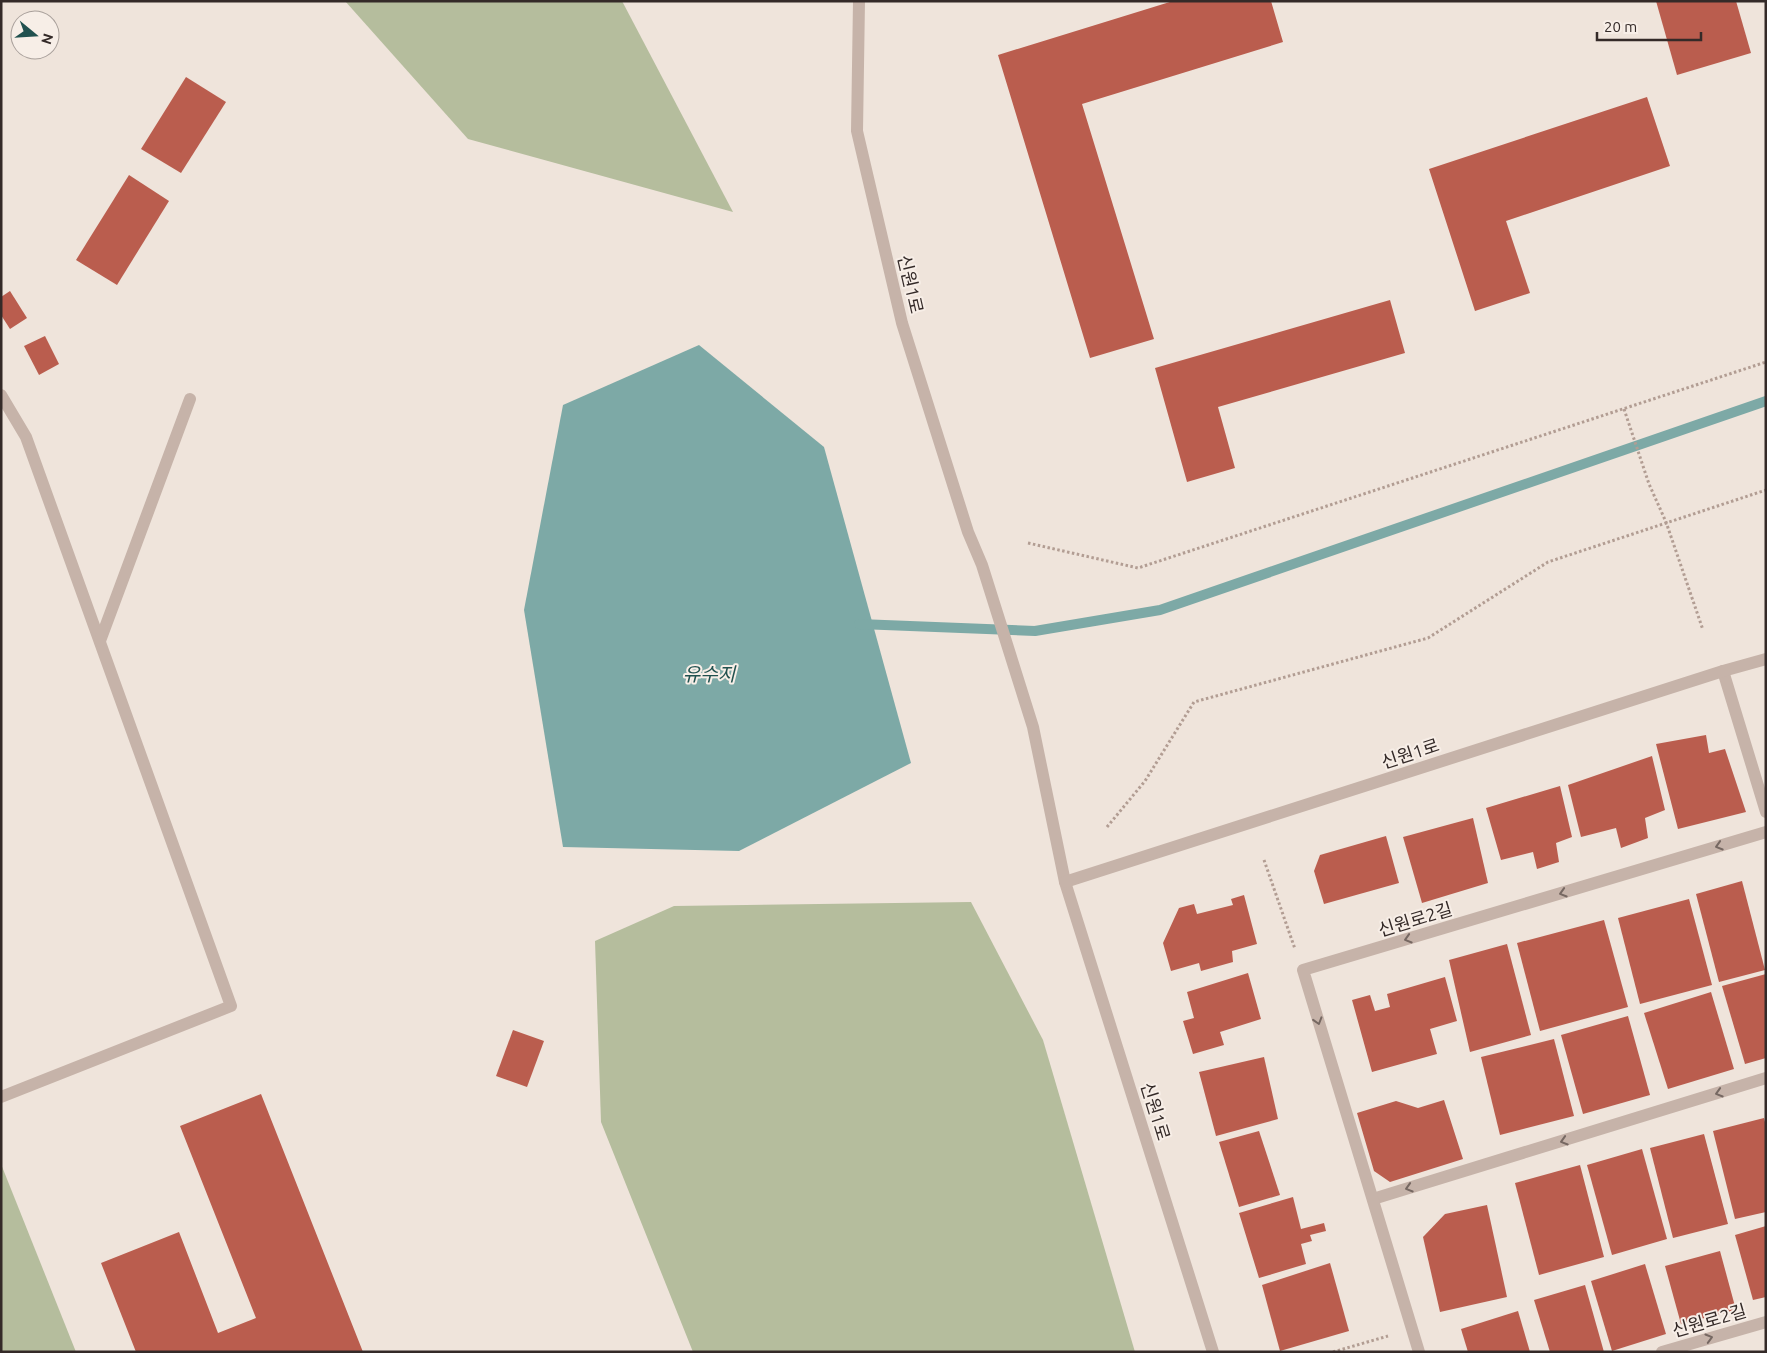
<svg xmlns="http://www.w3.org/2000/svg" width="1767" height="1353" font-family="Ubuntu,'Noto Sans KR',sans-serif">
<rect width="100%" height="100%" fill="#efe4db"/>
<g fill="#b5bd9d">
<path d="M 345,1 L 622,1 L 733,212 L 468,139 Z"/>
<path d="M 971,902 L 1043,1040 L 1135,1352 L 693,1352 L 601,1122 L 595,941 L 674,906 Z"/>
<path d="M 1,1164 L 76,1352 L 1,1352 Z"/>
</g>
<path fill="#7da9a6" d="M 699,345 L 824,447 L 911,763 L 739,851 L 563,847 L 524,610 L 563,405 Z"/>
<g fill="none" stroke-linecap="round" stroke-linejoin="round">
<path stroke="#7da9a6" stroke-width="10" d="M 859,624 L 1035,631 L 1160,610 L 1766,401"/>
</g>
<g fill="#ba5d4e">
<path d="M 1173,1 L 1271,1 L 1283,42 L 1082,104 L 1154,339 L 1090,358 L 998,55 Z"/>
<path d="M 1656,1 L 1736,1 L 1751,53 L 1677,75 Z"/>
<path d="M 186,77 L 226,102 L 181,173 L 141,149 Z"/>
<path d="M 1647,97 L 1670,166 L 1506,221 L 1530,293 L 1475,311 L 1429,169 Z"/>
<path d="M 129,175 L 169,201 L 117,285 L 76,260 Z"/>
<path d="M 10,291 L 27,318 L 10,329 L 1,315 L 1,297 Z"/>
<path d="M 1390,300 L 1405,353 L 1218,407 L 1235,468 L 1187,482 L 1155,368 Z"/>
<path d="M 45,336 L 59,364 L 39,375 L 24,346 Z"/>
<path d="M 1706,735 L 1709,753 L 1725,749 L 1746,812 L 1678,829 L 1656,744 Z"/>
<path d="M 1652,756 L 1665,810 L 1645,818 L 1648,838 L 1621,848 L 1616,828 L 1581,837 L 1568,785 Z"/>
<path d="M 1560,786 L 1572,837 L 1556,843 L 1559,862 L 1537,869 L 1533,852 L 1501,860 L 1486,808 Z"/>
<path d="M 1473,818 L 1488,883 L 1422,903 L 1403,837 Z"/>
<path d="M 1386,836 L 1399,883 L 1324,904 L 1314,871 L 1320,855 Z"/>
<path d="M 1742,881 L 1765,970 L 1719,982 L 1696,894 Z"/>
<path d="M 1244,895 L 1257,944 L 1232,951 L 1233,962 L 1201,971 L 1199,963 L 1171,971 L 1163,943 L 1179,908 L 1194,904 L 1197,914 L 1233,905 L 1231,899 Z"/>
<path d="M 1689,899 L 1712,985 L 1640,1004 L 1618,918 Z"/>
<path d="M 1604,920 L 1628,1007 L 1540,1031 L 1517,943 Z"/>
<path d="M 1507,944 L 1531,1035 L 1470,1052 L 1449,960 Z"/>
<path d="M 1248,973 L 1261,1019 L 1220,1032 L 1224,1045 L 1193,1054 L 1183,1021 L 1194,1018 L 1187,992 Z"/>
<path d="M 1766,974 L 1766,1058 L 1745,1064 L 1722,986 Z"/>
<path d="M 1445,977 L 1457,1021 L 1430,1029 L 1437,1054 L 1372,1072 L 1352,1000 L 1370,995 L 1375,1011 L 1390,1007 L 1387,994 Z"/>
<path d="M 1711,992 L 1734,1069 L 1668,1089 L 1644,1013 Z"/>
<path d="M 1628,1016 L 1650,1095 L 1583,1114 L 1561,1035 Z"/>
<path d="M 513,1030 L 544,1041 L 527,1087 L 496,1076 Z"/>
<path d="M 1554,1039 L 1574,1116 L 1500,1135 L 1481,1057 Z"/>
<path d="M 1264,1057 L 1278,1119 L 1216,1136 L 1199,1072 Z"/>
<path d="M 261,1094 L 363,1352 L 136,1352 L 101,1263 L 179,1232 L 218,1333 L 256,1318 L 180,1126 Z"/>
<path d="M 1444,1100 L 1463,1159 L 1390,1182 L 1374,1171 L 1357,1113 L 1396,1101 L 1418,1108 Z"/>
<path d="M 1764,1118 L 1766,1126 L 1766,1212 L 1735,1219 L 1713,1131 Z"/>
<path d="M 1259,1131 L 1280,1195 L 1239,1207 L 1219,1142 Z"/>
<path d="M 1704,1134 L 1728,1224 L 1673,1238 L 1650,1148 Z"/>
<path d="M 1642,1149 L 1667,1239 L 1612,1255 L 1587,1165 Z"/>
<path d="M 1580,1165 L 1604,1257 L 1539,1275 L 1515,1183 Z"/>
<path d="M 1293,1197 L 1301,1229 L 1324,1223 L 1326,1231 L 1310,1235 L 1312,1241 L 1301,1244 L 1306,1264 L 1259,1278 L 1239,1213 Z"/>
<path d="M 1487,1205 L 1507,1297 L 1440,1312 L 1423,1237 L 1445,1214 Z"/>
<path d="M 1766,1226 L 1766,1297 L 1753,1300 L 1735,1235 Z"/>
<path d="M 1720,1251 L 1736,1310 L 1681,1324 L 1665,1266 Z"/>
<path d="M 1330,1263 L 1349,1331 L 1280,1351 L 1262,1285 Z"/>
<path d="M 1645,1264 L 1666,1334 L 1612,1351 L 1591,1281 Z"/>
<path d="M 1585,1285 L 1604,1352 L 1550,1352 L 1534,1300 Z"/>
<path d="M 1518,1311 L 1530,1352 L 1468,1352 L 1461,1329 Z"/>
</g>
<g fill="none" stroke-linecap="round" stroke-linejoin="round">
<g stroke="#b29d93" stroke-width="3" stroke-dasharray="2.5 2.5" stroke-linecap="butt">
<path d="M 1624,409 L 1649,484 L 1666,522 L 1703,630"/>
<path d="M 1028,543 L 1138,568 L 1766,362"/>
<path d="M 1107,827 L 1145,781 L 1194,702 L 1428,638 L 1548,562 L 1766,490"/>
<path d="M 1264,860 L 1295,949"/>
<path d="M 1333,1352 L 1388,1336"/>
</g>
<g stroke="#c6b3a9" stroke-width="12">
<path d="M 859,1 L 857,131 L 902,323 L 968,532 L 982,565 L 1033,727 L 1065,882 L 1213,1352"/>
<path d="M 1,395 L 26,437 L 231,1006 L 1,1097"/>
<path d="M 100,641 L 190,399"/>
<path d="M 1723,671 L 1766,812"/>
<path d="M 1065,882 L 1723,671 L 1766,659"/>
<path d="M 1373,1199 L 1766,1078"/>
<path d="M 1419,1352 L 1303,970 L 1766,832"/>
<path d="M 1662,1352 L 1766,1322"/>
</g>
</g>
<defs><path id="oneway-chevron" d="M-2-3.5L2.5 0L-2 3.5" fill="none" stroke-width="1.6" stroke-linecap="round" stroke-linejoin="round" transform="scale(1.25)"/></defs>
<g stroke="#766862">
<use href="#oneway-chevron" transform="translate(1719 846) rotate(163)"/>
<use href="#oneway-chevron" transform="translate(1563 893) rotate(163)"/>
<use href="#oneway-chevron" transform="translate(1408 939) rotate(163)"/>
<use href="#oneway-chevron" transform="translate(1318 1021) rotate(73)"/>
<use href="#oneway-chevron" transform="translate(1719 1093) rotate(163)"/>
<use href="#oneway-chevron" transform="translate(1564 1141) rotate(163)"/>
<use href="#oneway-chevron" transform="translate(1409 1188) rotate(163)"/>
<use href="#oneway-chevron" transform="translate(1709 1338) rotate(-16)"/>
</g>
<g text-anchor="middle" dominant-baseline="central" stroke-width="4" stroke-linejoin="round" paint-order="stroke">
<g font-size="18" fill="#342a28" stroke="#f7eee7">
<text transform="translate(911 284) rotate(77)">신원1로</text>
<text transform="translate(1410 753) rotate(-18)">신원1로</text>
<text transform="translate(1415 919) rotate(-17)">신원로2길</text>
<text transform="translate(1156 1111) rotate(73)">신원1로</text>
<text transform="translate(1709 1320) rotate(-16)">신원로2길</text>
</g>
<g font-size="19" font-style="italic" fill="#21514f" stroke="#f7eee7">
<text x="709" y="674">유수지</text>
</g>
</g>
<rect width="1767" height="1353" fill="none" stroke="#342a28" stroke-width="5"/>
<g transform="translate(35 35) rotate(108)"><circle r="24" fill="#f7eee7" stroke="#a9a09b"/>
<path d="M0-4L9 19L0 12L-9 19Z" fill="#21514f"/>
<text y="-8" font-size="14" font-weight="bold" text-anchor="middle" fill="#342a28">N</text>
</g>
<path d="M1597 32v8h104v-8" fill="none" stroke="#342a28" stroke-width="2.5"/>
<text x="1604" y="32" font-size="15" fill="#342a28" stroke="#f7eee7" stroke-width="4" paint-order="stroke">20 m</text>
</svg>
